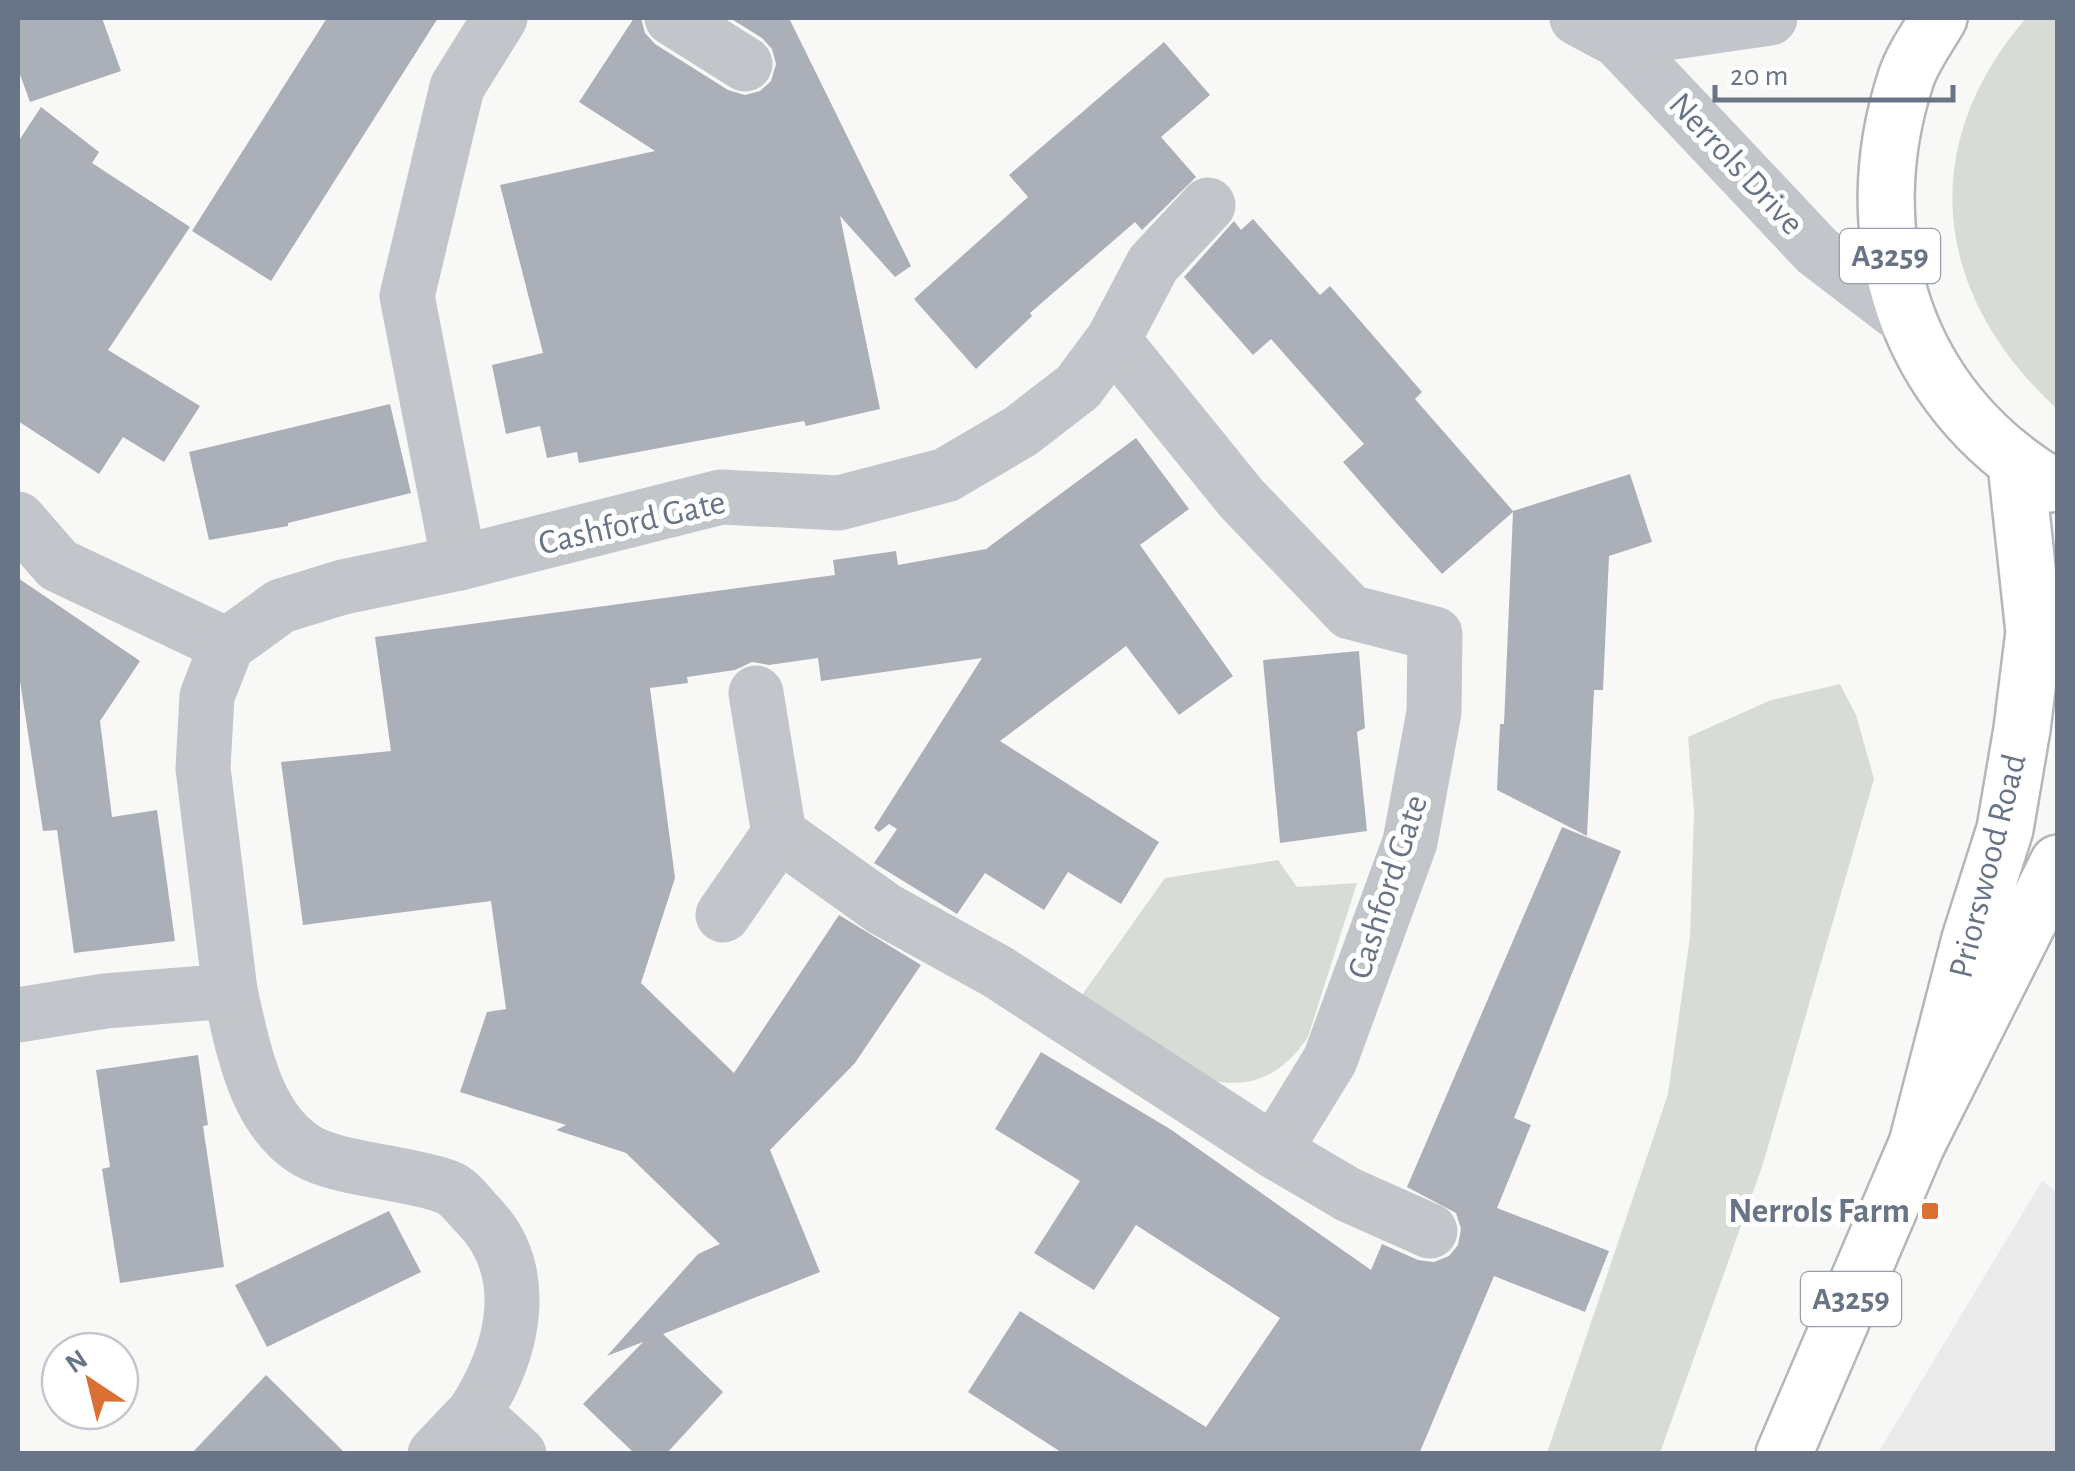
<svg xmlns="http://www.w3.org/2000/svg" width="2075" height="1471" font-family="'Alegreya Sans',sans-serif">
<rect width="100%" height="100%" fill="#f8f9f6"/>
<path fill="#e9eae9" d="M 2042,1181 L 2057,1192 L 2057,1453 L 1878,1453 Z"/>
<g fill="#d7ddd6">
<path d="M 2026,18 L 2057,18 L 2057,409 C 1934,296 1914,148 2026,18 Z"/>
<path d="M 1840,684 L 1856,715 L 1874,779 L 1763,1164 L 1660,1453 L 1547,1453 L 1668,1094 L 1690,937 L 1694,812 L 1688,737 L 1771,700 Z"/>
<path d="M 1278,860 L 1297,887 L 1357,883 L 1308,1037 C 1284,1073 1253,1090 1210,1080 L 1082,995 L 1165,878 Z"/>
</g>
<g fill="#abb0b8">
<path d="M 18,18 L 102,18 L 121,71 L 30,102 L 18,69 Z"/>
<path d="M 327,18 L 438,18 L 271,281 L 192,231 Z"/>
<path d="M 634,18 L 641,18 L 645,33 L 655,44 L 728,90 L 745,95 L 760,91 L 771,81 L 776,64 L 772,49 L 762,38 L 730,18 L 789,18 L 911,266 L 895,277 L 840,216 L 880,409 L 806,426 L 804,421 L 579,463 L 577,452 L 547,458 L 540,426 L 506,434 L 492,365 L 543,353 L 500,185 L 655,151 L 579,102 Z"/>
<path d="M 1164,42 L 1210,95 L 1161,137 L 1196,177 L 1142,230 L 1135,222 L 1030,313 L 1032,316 L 976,369 L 914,299 L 1028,197 L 1009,175 Z"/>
<path d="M 41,107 L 99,152 L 92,163 L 190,227 L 108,350 L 200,406 L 164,462 L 123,437 L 99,474 L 18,421 L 18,142 Z"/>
<path d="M 1253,219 L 1320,295 L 1330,286 L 1422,392 L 1415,399 L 1513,511 L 1630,474 L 1652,542 L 1609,556 L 1603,690 L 1594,690 L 1587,836 L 1497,790 L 1500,724 L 1504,724 L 1513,512 L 1442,574 L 1391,517 L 1343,462 L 1364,444 L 1271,339 L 1253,355 L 1184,277 L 1234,221 L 1241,230 Z"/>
<path d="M 390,404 L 411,493 L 288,523 L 288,526 L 209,540 L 189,452 Z"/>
<path d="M 1136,438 L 1189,509 L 1140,545 L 1233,676 L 1179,715 L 1126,646 L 1000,741 L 1159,842 L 1121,904 L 1068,872 L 1044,910 L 985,873 L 957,914 L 874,863 L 897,829 L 889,824 L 879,832 L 874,828 L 982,658 L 821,681 L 818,658 L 769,665 L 752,662 L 735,670 L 687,677 L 688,683 L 650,688 L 675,878 L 641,983 L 734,1073 L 839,915 L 921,965 L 855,1063 L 770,1150 L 820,1272 L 663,1334 L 723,1392 L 666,1454 L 635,1454 L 583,1404 L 643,1342 L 607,1356 L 698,1254 L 720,1244 L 626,1153 L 556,1130 L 566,1125 L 460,1092 L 487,1012 L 506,1009 L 491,901 L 303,925 L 281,762 L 391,751 L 375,637 L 835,575 L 833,560 L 896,551 L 898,565 L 986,549 Z"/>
<path d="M 18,578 L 140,661 L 100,721 L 112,817 L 157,810 L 175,941 L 74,953 L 57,830 L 43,831 L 18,668 Z"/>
<path d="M 1359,651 L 1365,728 L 1357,732 L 1367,831 L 1280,843 L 1263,660 Z"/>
<path d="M 1562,827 L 1621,851 L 1514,1118 L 1531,1125 L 1497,1208 L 1609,1251 L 1585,1312 L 1494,1276 L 1419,1454 L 1064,1454 L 968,1392 L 1020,1311 L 1206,1427 L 1280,1318 L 1136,1225 L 1094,1290 L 1034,1253 L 1080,1181 L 995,1129 L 1041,1052 L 1170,1129 L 1371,1270 L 1382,1244 L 1418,1260 L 1434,1262 L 1449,1256 L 1458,1245 L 1461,1229 L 1456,1213 L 1407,1187 Z"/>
<path d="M 198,1055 L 208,1125 L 203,1126 L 224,1267 L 120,1283 L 102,1169 L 110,1167 L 96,1070 Z"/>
<path d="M 389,1211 L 421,1272 L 267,1347 L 235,1285 Z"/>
<path d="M 266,1375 L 346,1454 L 191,1454 Z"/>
</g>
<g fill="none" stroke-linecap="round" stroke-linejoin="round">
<defs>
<g id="primary">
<path d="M 1939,18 C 1928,37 1913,57 1906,78 C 1854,236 1905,397 2049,484"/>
<path d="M 1917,1144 L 1970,939 L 2005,829 L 2022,729 L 2034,632 L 2016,464"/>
<path d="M 1784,1454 L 1917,1144 L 2058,863"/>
</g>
</defs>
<use href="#primary" stroke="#b3b7bc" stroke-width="60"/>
<g stroke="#c2c5c9" stroke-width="55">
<path d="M 672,18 L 745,64"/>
<path d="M 1577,18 L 1618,40 L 1817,251 L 1906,319"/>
<path d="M 1618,40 L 1770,18"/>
<path d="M 1113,340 L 1241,498 L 1350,612 L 1435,634 L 1434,712 L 1410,842 L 1330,1060 L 1274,1151 L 1349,1195 L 1430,1231"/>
<path d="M 18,519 L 58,565 L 227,645"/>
<path d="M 459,563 L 407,296 L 457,87 L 500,18"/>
<path d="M 756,693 L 779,834 L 884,909 L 998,972 L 1274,1151"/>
<path d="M 723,915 L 779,834"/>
<path d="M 230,991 C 243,1046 254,1119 307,1151 C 340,1170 408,1172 447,1187 C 458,1191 467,1203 475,1212 C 534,1270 514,1351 474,1413 L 519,1454"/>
<path d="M 18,1015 L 105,1001 L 230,991 L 203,768 L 207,696 L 227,645 L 281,606 L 343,587 L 459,563 L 721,497 L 839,503 L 946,475 L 1021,431 L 1078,387 L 1113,340 L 1153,264 L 1208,205"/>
<path d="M 435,1454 L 474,1413"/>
</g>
<use href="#primary" stroke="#fff" stroke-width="55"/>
</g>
<rect fill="#db7034" stroke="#fff" stroke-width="4" x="1920" y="1201" width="20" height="20" rx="5"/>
<g text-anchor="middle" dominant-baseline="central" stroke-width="10" stroke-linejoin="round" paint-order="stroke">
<g fill="#fff" stroke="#969eaa" stroke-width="2.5">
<rect x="1840" y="229" width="100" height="54" rx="8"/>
<rect x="1801" y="1272" width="100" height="54" rx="8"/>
</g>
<g font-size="32" font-weight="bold" fill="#697586">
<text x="1890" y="256">A3259</text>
<text x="1851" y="1299">A3259</text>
</g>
<g font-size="35" fill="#697586" stroke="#fff">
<text transform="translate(1736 164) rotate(47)">Nerrols Drive</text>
<text transform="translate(632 523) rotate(-13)">Cashford Gate</text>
<text transform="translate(1988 866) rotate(-76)">Priorswood Road</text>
<text transform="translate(1388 887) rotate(-72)">Cashford Gate</text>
</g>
<g font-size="35" font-weight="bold" fill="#697586" stroke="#fff" text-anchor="end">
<text x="1910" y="1211">Nerrols Farm</text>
</g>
</g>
<rect width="2075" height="1471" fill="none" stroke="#697586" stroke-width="40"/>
<g transform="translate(90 1381) rotate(325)"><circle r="48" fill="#ffffff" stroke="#c3c8cf" stroke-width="2.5"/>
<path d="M0-8L18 38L0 25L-18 38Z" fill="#db7034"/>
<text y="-15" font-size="28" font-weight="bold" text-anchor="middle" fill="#697586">N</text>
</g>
<path d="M1715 85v15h238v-15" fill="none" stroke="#697586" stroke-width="5"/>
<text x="1730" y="85" font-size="30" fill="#697586" stroke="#ffffff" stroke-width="8" paint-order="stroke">20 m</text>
</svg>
